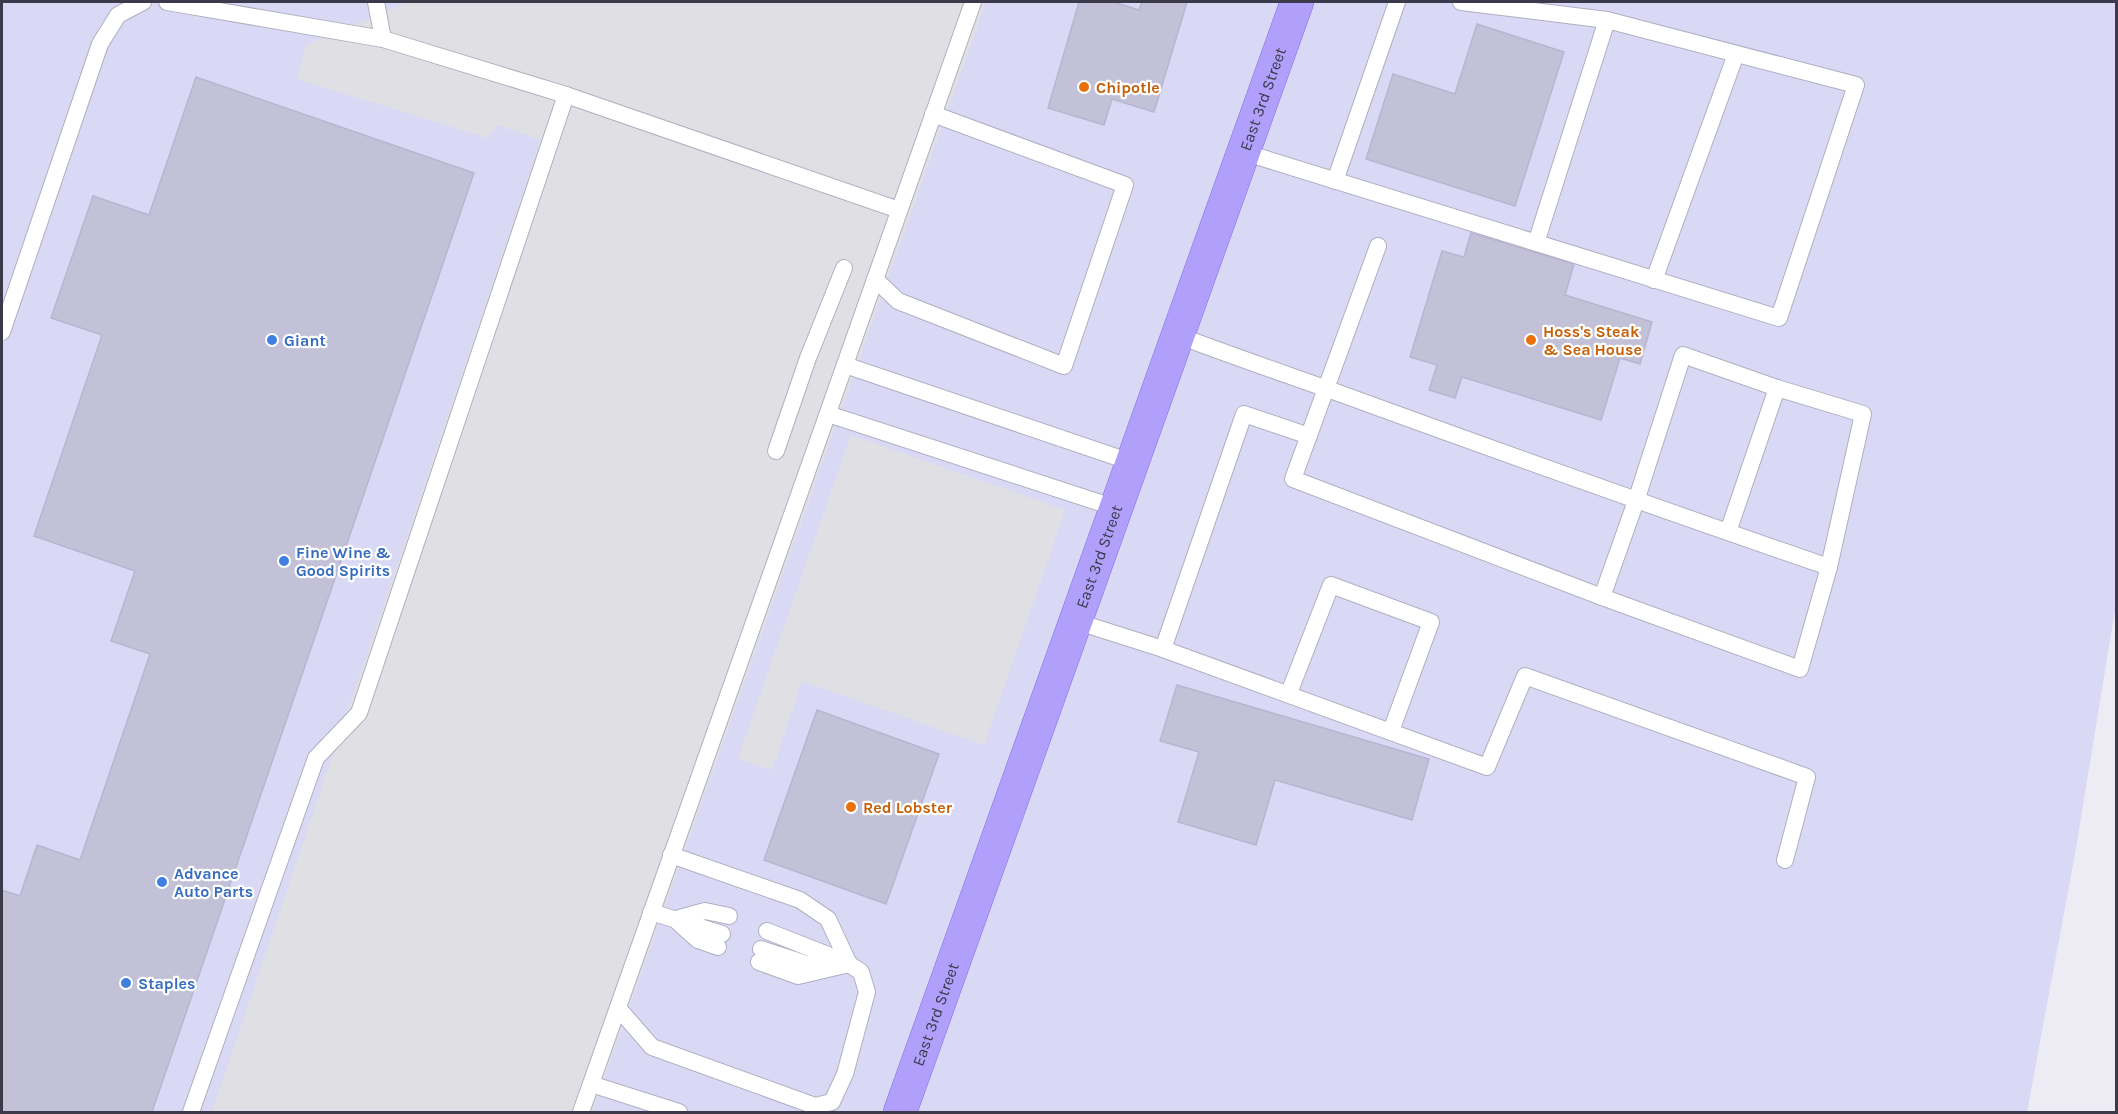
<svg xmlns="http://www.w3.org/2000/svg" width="2118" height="1114" font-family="Karla,sans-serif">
<rect width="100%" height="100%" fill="#edecf5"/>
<path fill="#dad9f5" d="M 2,2 L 2116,2 L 2116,604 L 2075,854 L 2027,1112 L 2,1112 Z"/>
<g fill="#e0e0e4">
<path d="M 408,2 L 986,2 L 592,1112 L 212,1112 L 541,140 L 497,125 L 488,138 L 297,79 L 306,45 Z"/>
<path d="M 851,435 L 1065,510 L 984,745 L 802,681 L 772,770 L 738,758 Z"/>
</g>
<g fill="#c3c1d7" stroke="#b7b5d1" stroke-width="1.5">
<path d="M 1079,2 L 1118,2 L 1117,3 L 1139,10 L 1142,2 L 1187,2 L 1154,112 L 1112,99 L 1104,125 L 1048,108 Z"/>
<path d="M 1477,24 L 1564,52 L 1515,206 L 1366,159 L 1393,74 L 1455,94 Z"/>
<path d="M 196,77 L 474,173 L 152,1112 L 2,1112 L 2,890 L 20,896 L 37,845 L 80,860 L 150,654 L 111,641 L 135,571 L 34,536 L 102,335 L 51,318 L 93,196 L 149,215 Z"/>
<path d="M 1471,233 L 1574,264 L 1565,295 L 1652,322 L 1640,364 L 1620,358 L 1601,420 L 1462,377 L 1455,398 L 1429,390 L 1437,365 L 1410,357 L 1442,251 L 1464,257 Z"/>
<path d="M 1177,685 L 1429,759 L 1412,820 L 1275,780 L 1256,845 L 1178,822 L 1199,752 L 1160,741 Z"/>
<path d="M 817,710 L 939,754 L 886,904 L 764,860 Z"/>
</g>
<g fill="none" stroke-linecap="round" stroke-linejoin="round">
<defs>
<g id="lane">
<path d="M 167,2 L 383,39"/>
<path d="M 376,2 L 383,39 L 566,95 L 899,210"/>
<path d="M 1461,2 L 1607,20"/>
<path d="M 1243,152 L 1779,318 L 1856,85 L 1607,20 L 1536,243"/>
<path d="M 1335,181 L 1397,2"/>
<path d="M 875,279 L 898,301 L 1064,366 L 1125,185 L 933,114"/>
<path d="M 1654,280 L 1736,54"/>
<path d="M 2,332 L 100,44 L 118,15 L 143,2"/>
<path d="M 1177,335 C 1240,359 1303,380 1366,403 C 1520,459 1674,514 1829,567 L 1800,669 L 1602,597 L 1293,479 L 1378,246"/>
<path d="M 845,365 L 1131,462"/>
<path d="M 828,414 L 1116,508"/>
<path d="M 1309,436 L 1244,414 L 1163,649 L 1487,767 L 1525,676 L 1807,777 L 1785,860"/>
<path d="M 776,451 L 808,358 L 844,268"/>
<path d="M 1728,532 L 1777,388"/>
<path d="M 1602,597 L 1636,501 L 1683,355 L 1777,388 L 1863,414 L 1829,567"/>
<path d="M 1075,621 L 1163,649"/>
<path d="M 1289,693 L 1331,585 L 1431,622 L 1391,731"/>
<path d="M 651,912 L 722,934"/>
<path d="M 676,919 L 705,911 L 729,916"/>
<path d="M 679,923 L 698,940 L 718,947"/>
<path d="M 767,931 L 843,961"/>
<path d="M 761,949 L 807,964 L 824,964"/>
<path d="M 759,962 L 798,976 L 849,964"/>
<path d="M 618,1008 L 652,1047 L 815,1106 L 832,1102 L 845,1074 L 867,992 L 861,972 L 849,964 L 828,919 L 800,900 L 671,855"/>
<path d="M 591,1084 L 679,1112"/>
<path d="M 191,1112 L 316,758 L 359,713 L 566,95"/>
<path d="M 581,1112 L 973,2"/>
</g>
<g id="primary">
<path id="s1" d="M 900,1112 L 1297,2"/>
</g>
</defs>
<use href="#lane" stroke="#b1aec1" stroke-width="18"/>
<use href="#primary" stroke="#816fe0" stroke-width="34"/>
<use href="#lane" stroke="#fff" stroke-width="16"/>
<use href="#primary" stroke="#b0a0fb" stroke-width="33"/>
</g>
<g fill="#e8710a" stroke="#fff" stroke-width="2">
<circle cx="1084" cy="87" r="6"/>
<circle cx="1531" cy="340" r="6"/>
<circle cx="851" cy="807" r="6"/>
</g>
<g fill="#3f7fe0" stroke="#fff" stroke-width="2">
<circle cx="272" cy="340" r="6"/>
<circle cx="284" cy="561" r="6"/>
<circle cx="162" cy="882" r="6"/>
<circle cx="126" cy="983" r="6"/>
</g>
<g text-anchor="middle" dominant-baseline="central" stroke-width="4.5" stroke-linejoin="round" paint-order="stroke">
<g font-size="16" font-weight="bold" fill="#c56008" stroke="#fff" text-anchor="start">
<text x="1096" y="87">Chipotle</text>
<text x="1543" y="331">Hoss's Steak<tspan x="1543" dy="18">&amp; Sea House</tspan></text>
<text x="863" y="807">Red Lobster</text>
</g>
<g font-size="16" fill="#3b394a" stroke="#fff">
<text stroke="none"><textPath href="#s1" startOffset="1076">East 3rd Street</textPath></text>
<text stroke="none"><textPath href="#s1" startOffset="590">East 3rd Street</textPath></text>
<text stroke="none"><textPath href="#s1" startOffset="104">East 3rd Street</textPath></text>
</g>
<g font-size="16" font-weight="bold" fill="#366cbe" stroke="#fff" text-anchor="start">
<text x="284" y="340">Giant</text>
<text x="296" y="552">Fine Wine &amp;<tspan x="296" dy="18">Good Spirits</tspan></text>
<text x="174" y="873">Advance<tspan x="174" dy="18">Auto Parts</tspan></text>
<text x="138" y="983">Staples</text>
</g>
</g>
<rect width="2118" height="1114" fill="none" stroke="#3b394a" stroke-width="6"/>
</svg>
